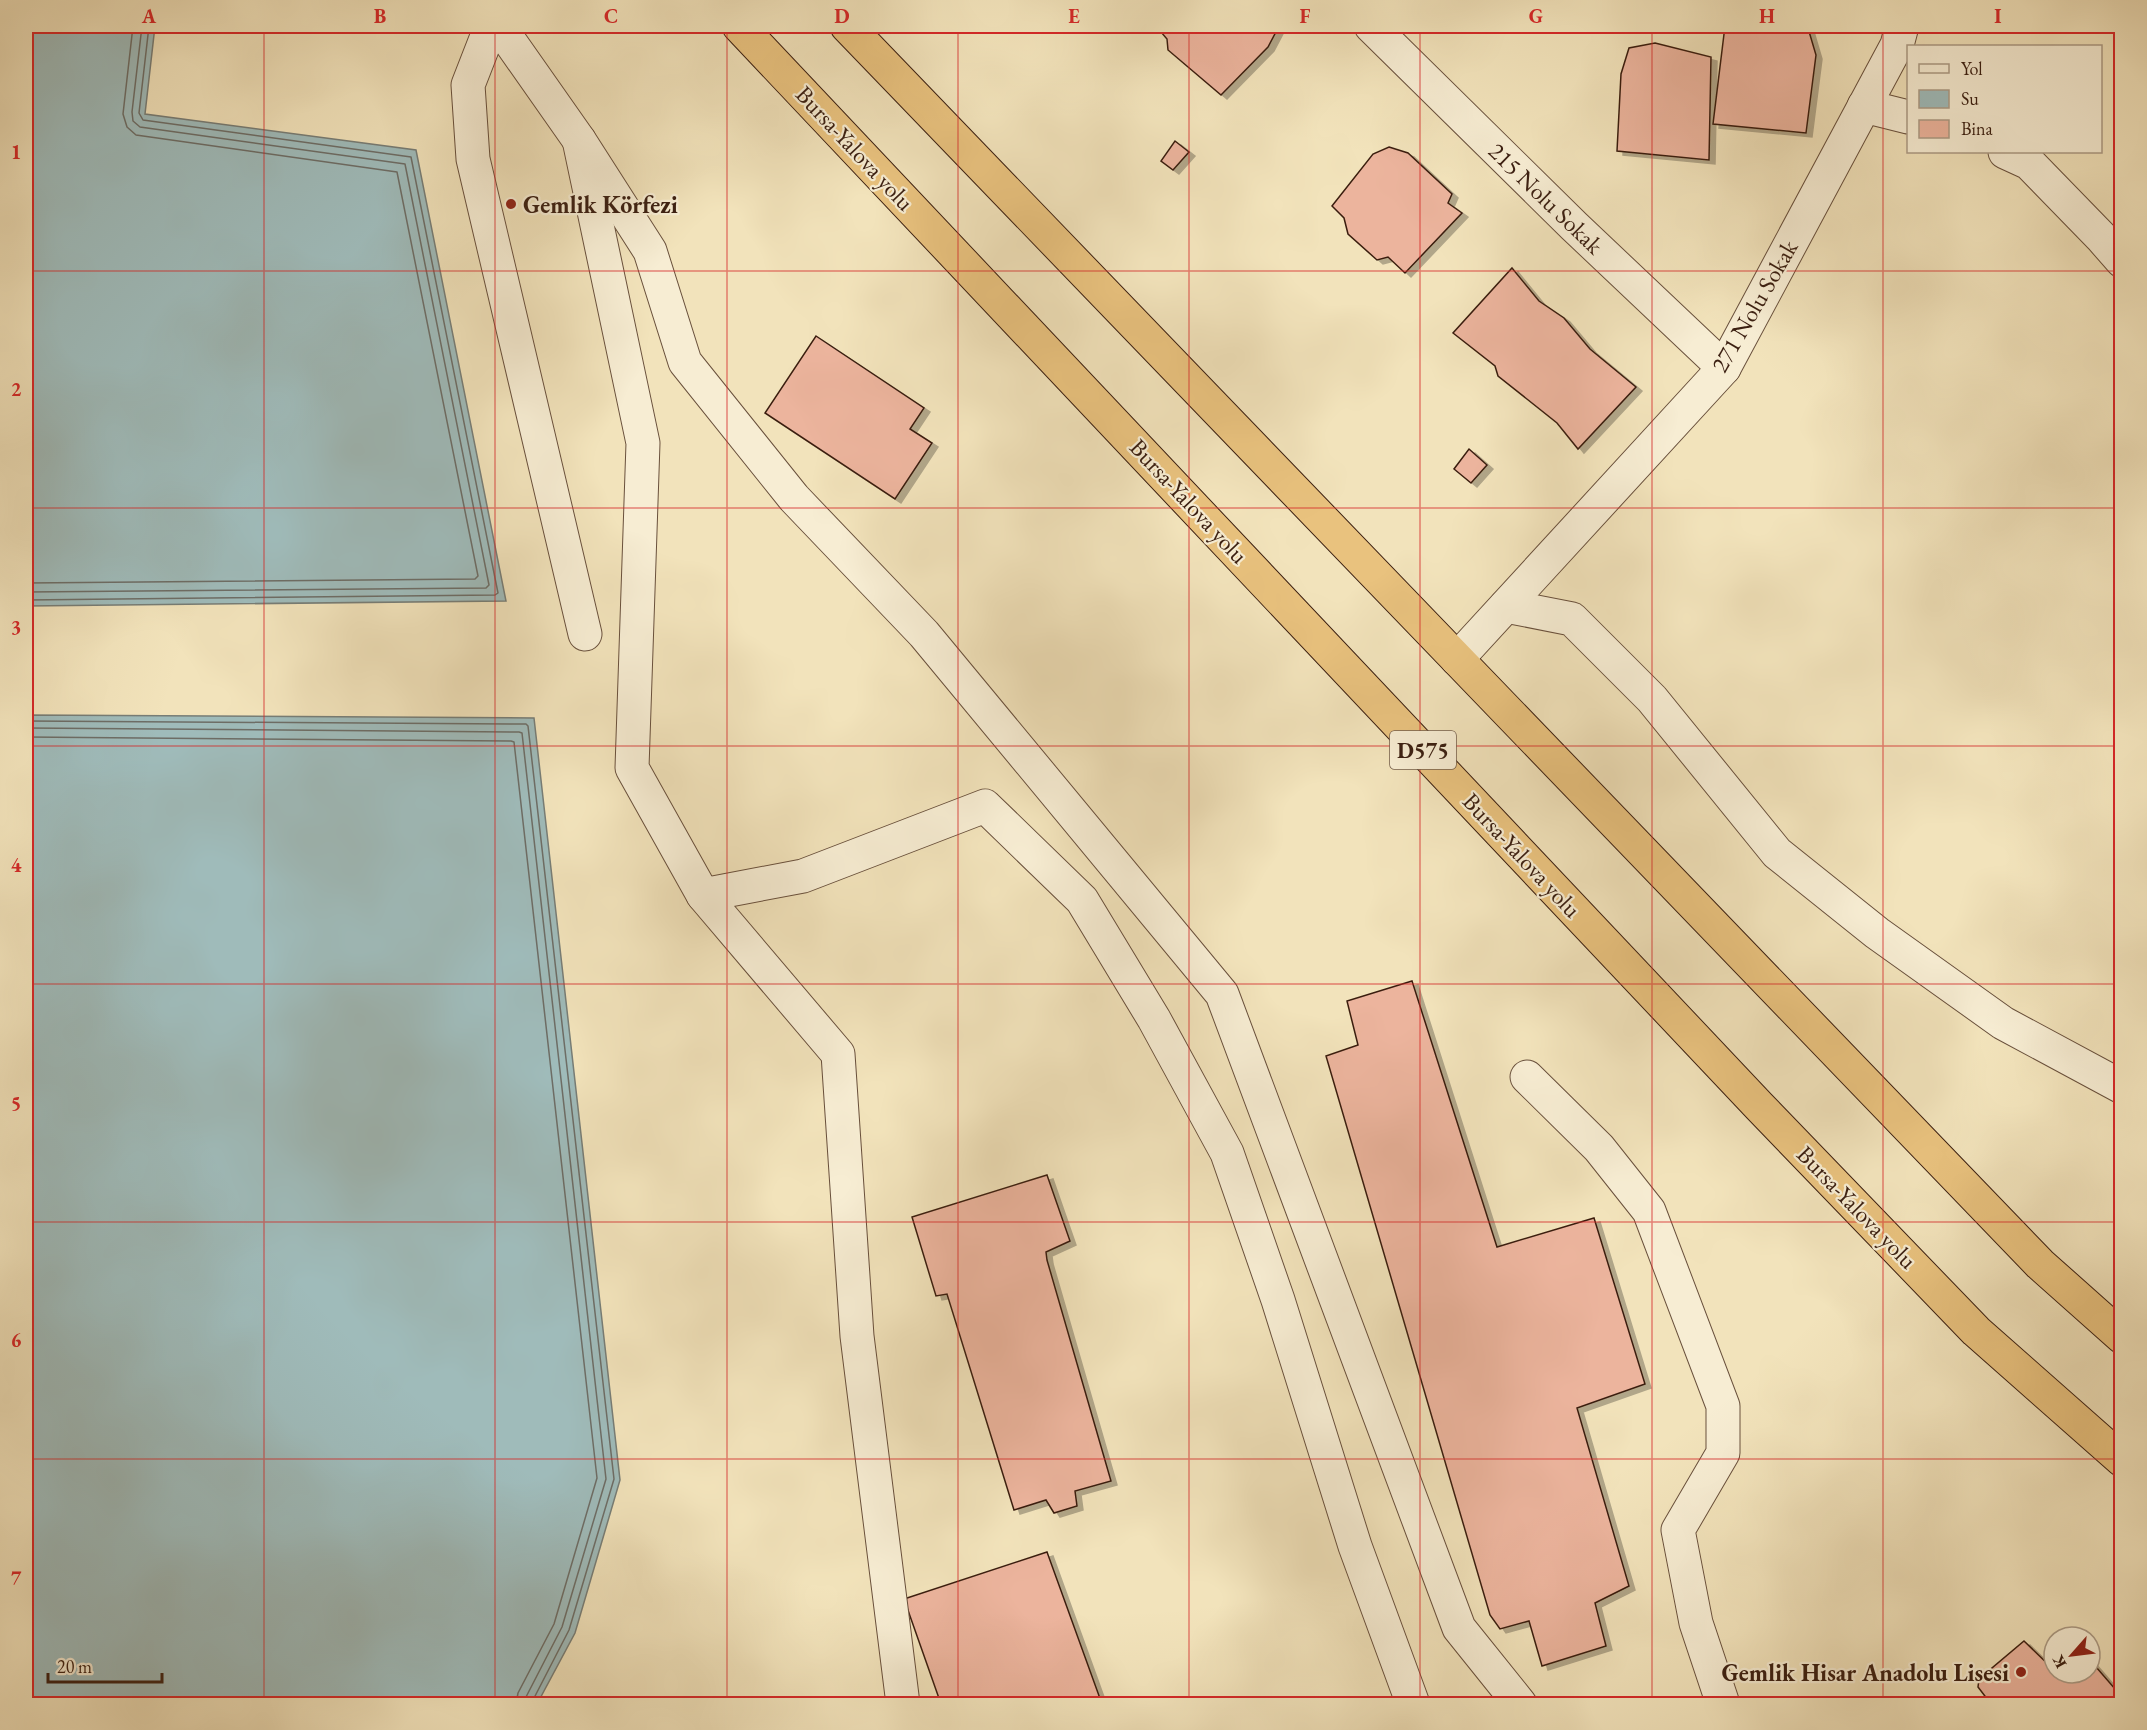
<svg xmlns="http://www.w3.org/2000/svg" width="2147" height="1730" font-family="'EB Garamond',serif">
<defs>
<filter id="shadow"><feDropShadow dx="6" dy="4" stdDeviation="0" flood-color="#0004"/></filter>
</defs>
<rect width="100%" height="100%" fill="#f2e3bb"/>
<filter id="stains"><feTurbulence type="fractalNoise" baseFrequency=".00333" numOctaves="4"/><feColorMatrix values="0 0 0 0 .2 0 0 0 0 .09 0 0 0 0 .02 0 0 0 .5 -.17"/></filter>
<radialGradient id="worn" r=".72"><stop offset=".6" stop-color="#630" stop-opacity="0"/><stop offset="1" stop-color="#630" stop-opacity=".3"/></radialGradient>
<g fill="#9fbbba" stroke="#777d76" stroke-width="1.5">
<path d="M 26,26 L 155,26 L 145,114 L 416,150 L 506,601 L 26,606 Z"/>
<path d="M 26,715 L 534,718 L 620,1480 L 575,1633 L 537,1704 L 26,1704 Z"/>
</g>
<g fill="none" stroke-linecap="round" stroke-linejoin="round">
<g stroke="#6d6d66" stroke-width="1.5">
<path d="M 26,583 L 475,579 L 478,576 L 397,172 L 136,135 L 127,127 L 123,114 L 133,26"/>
<path d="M 26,592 L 486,588 L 489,585 L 405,164 L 140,127 L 133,121 L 132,112 L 142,26"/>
<path d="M 26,600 L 495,595 L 498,593 L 411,157 L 143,120 L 139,113 L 149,26"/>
<path d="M 26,721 L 526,724 L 528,726 L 614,1479 L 569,1630 L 533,1700 L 533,1704"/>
<path d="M 26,728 L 519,732 L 522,733 L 606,1479 L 562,1627 L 526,1697 L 525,1704"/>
<path d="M 26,737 L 511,741 L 514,742 L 597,1478 L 554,1624 L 518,1693 L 516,1704"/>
</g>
</g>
<g fill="#ecb49d" stroke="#3b1f11" stroke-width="1.5" filter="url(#shadow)">
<path d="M 1156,26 L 1279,26 L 1268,47 L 1221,95 L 1168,50 L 1167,39 Z"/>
<path d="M 1725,26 L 1797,26 L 1808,28 L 1816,55 L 1806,133 L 1713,124 Z"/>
<path d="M 1655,43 L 1711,57 L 1709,160 L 1617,151 L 1621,74 L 1629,48 Z"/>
<path d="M 1175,141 L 1189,152 L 1173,170 L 1161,161 Z"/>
<path d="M 1389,147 L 1408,153 L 1452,194 L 1448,203 L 1462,213 L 1405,273 L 1388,257 L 1377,260 L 1348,234 L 1344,218 L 1332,206 L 1373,154 Z"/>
<path d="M 1512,268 L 1539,301 L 1564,318 L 1590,349 L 1636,387 L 1578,449 L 1557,423 L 1498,376 L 1495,366 L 1453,333 Z"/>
<path d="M 816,336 L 924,408 L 910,429 L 932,443 L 895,499 L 765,413 Z"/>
<path d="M 1469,449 L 1487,465 L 1471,483 L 1454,469 Z"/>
<path d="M 1412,981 L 1497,1247 L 1594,1218 L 1645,1384 L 1577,1408 L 1629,1586 L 1595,1603 L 1606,1646 L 1542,1666 L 1529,1621 L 1500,1629 L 1490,1615 L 1326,1056 L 1358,1045 L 1347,1001 Z"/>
<path d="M 1047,1175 L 1070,1241 L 1046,1252 L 1047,1260 L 1111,1481 L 1075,1491 L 1077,1506 L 1054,1513 L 1046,1500 L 1014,1510 L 947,1294 L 936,1296 L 912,1217 Z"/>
<path d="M 1047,1552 L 1102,1704 L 941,1704 L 904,1599 Z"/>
<path d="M 2024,1641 L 2054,1670 L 2054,1673 L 2090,1673 L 2090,1660 L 2122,1697 L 2122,1704 L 1991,1704 L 1978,1687 L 1979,1679 Z"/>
</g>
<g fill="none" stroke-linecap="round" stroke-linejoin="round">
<defs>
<g id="minor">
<path d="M 491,26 L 468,85 L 473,159 L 585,634"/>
<path d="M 499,26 L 579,140 L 650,251 L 685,362 L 794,498 L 924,634 L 1222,994 L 1459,1628 L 1520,1704"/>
<path d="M 1371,26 L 1574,226 L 1724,368"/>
<path d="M 1864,106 L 1908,117"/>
<path d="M 579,140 L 643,443 L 632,768 L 703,895 L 803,876 L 985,806 L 1082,900 L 1154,1019 L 1227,1153 L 1278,1300 L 1355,1546 L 1413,1704"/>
<path d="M 2005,152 L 2029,163 L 2101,237 L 2122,261"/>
<path d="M 1506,606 L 1572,619 L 1652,699 L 1777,853 L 1877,933 L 2003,1023 L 2122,1087"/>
<path d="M 1457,659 L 1724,368 L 1897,45 L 1902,26"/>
<path d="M 703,895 L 838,1054 L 857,1336 L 903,1704"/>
<path d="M 1527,1077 L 1599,1148 L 1649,1211 L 1723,1406 L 1723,1453 L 1678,1530 L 1696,1623 L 1723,1704"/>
</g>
<g id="highway">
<path d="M 739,26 L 1759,1106 L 1976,1331 L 2122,1460"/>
<path d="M 847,26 L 2040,1264 L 2122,1337"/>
</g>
</defs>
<use href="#minor" stroke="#69503c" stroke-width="35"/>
<use href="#highway" stroke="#3b1f11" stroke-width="35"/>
<use href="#minor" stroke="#f7edd3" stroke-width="33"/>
<use href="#highway" stroke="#e9c27e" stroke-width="33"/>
</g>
<path fill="none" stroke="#d62828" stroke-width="1.5" stroke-opacity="0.55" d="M 264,26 L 264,1704M 495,26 L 495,1704M 727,26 L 727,1704M 958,26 L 958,1704M 1189,26 L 1189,1704M 1420,26 L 1420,1704M 1652,26 L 1652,1704M 1883,26 L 1883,1704M 26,271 L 2122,271M 26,508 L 2122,508M 26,746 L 2122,746M 26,984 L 2122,984M 26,1222 L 2122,1222M 26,1459 L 2122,1459"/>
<g fill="#8f2418" stroke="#f7edd3" stroke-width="2">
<circle cx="511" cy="204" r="6"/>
<circle cx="2021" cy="1672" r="6"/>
</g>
<g text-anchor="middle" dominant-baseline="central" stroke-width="4.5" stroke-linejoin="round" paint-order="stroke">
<rect fill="#f7edd3" stroke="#735d4b" stroke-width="1.5" x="1390" y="731" width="66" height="38" rx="4.5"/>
<g font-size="22" font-weight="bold" fill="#3b1f11">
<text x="1423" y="750">D575</text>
</g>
<g font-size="24" fill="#3b1f11" stroke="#f7edd3">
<text transform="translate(855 148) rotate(47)">Bursa-Yalova yolu</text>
<text transform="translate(1546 198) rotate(44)">215 Nolu Sokak</text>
<text transform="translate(1754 306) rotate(-60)">271 Nolu Sokak</text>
<text transform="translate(1189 501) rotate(47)">Bursa-Yalova yolu</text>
<text transform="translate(1522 855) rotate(47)">Bursa-Yalova yolu</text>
<text transform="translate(1857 1207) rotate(46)">Bursa-Yalova yolu</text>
</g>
<g font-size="24" font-weight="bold" fill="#3b1f11" stroke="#f7edd3" text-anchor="start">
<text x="523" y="204">Gemlik Körfezi</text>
<text x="2009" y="1672" text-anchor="end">Gemlik Hisar Anadolu Lisesi</text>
</g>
</g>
<rect width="2147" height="1730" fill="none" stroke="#f2e3bb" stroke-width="66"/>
<rect x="1907" y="45" width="195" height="108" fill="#f7edd3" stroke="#ac9b85" stroke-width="1.5"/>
<rect x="1919" y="64" width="30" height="9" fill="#f7edd3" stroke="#ac9b85" stroke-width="1.5"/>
<text x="1961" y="75" font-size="18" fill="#3b1f11">Yol</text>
<rect x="1919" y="90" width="30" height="18" fill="#9fbbba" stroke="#ac9b85" stroke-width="1.5"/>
<text x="1961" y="105" font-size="18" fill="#3b1f11">Su</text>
<rect x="1919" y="120" width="30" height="18" fill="#ecb49d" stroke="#ac9b85" stroke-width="1.5"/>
<text x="1961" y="135" font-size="18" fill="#3b1f11">Bina</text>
<g transform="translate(2072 1655) rotate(242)"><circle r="28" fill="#f7edd3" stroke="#ac9b85" stroke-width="1.5"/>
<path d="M0-4.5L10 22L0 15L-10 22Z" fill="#8f2418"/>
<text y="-9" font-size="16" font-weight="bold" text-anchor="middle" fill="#3b1f11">K</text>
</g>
<path d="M48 1673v9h114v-9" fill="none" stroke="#3b1f11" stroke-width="3"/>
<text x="57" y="1673" font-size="18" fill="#3b1f11" stroke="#f7edd3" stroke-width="4.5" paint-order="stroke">20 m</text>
<rect x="33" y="33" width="2081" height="1664" fill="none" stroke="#d62828" stroke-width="2"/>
<g font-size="20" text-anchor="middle" font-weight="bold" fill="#d62828">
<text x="149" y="23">A</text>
<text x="380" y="23">B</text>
<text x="611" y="23">C</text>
<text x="842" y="23">D</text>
<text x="1074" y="23">E</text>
<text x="1305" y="23">F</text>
<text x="1536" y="23">G</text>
<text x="1767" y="23">H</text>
<text x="1998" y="23">I</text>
<text x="16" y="159">1</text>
<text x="16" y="396">2</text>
<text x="16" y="634">3</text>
<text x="16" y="872">4</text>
<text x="16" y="1110">5</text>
<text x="16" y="1347">6</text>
<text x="16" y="1585">7</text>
</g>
<rect width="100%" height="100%" filter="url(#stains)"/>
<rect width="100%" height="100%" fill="url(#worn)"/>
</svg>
